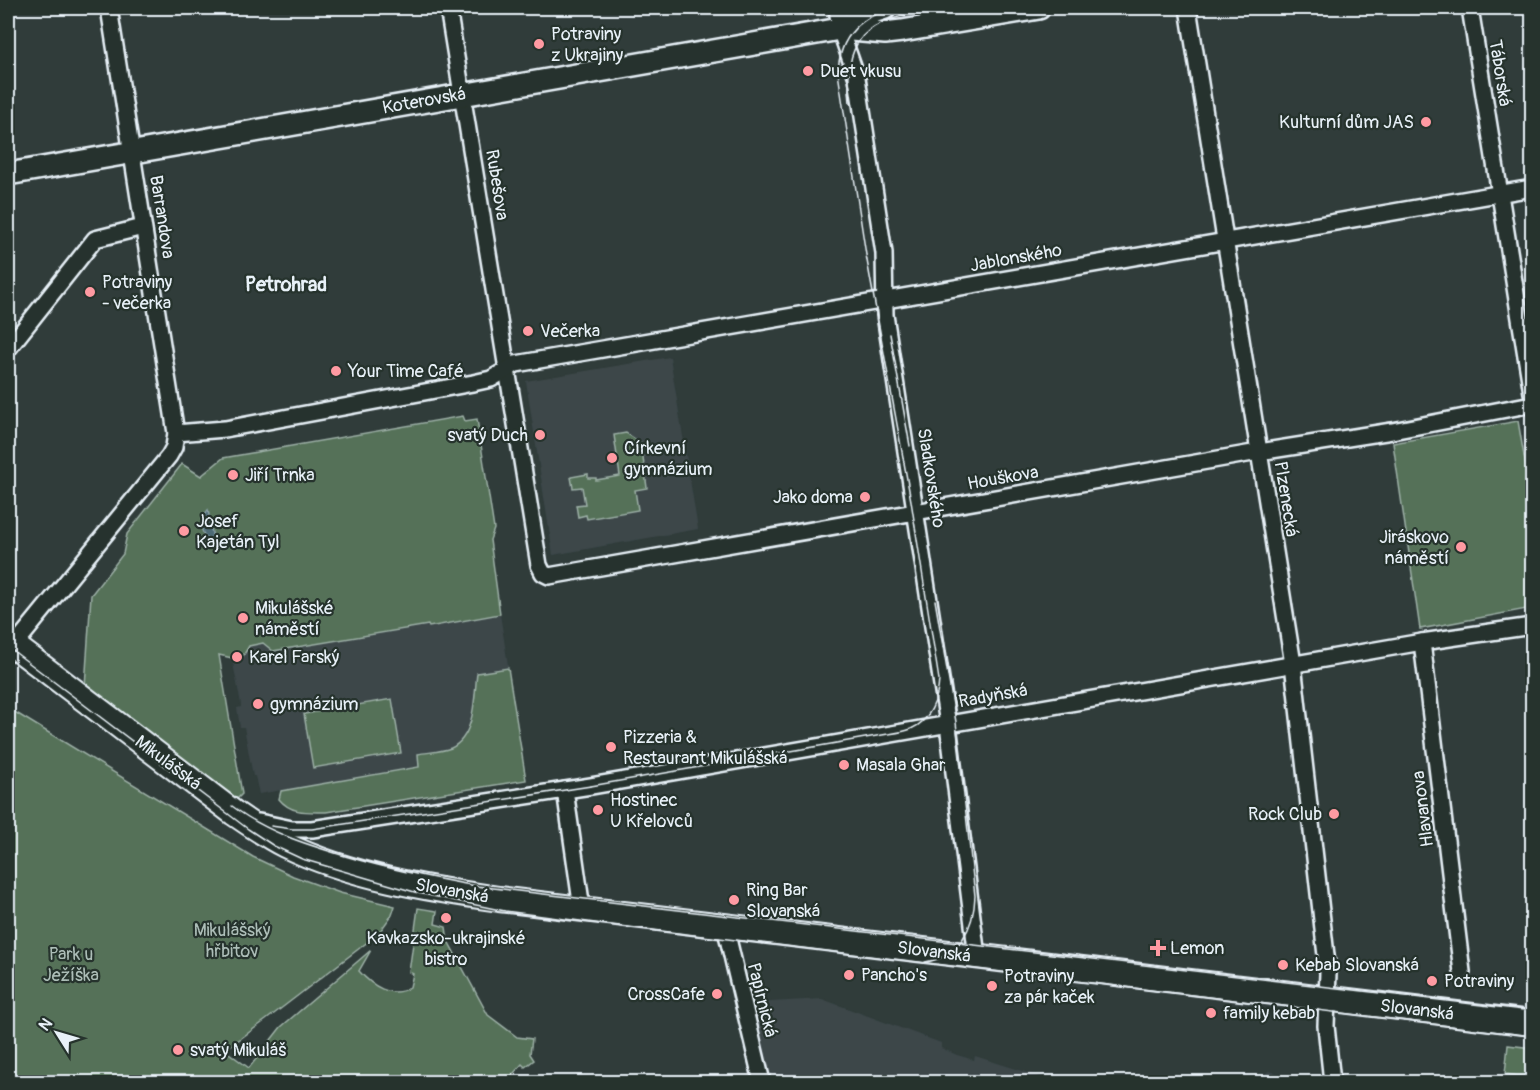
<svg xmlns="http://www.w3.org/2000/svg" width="1540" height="1090" font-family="Pangolin,sans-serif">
<rect width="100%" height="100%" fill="#303c3a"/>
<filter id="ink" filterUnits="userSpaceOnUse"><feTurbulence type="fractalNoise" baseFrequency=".0167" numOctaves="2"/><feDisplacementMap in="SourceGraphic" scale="12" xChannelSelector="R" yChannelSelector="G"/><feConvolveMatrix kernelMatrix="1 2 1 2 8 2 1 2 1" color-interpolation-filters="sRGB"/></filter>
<g filter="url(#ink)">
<g fill="#3c474a">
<path d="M 670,357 L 698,529 L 553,555 L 526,381 Z"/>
<path d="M 500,614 L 521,749 L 259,794 L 255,776 L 253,776 L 244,727 L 240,727 L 237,708 L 241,707 L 241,704 L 232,658 L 243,656 L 248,646 L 264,643 L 265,645 L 428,624 L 429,627 Z"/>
<path d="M 822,999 L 941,1043 L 941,1048 L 957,1055 L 974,1060 L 975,1056 L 1038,1076 L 1051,1082 L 755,1082 L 738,1008 L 771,1002 Z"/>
<path d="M 1269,1071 L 1307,1082 L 1254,1082 Z"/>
</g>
<g fill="#557158" stroke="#9eb1a8" stroke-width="1.5">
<path d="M 463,416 L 465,421 L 477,419 L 494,529 L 490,540 L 500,614 L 429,627 L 428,625 L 273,651 L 263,643 L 249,646 L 243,656 L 232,658 L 219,655 L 242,794 L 236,800 L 85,687 L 91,595 L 123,554 L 127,534 L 182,464 L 201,476 L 223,458 Z"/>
<path d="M 1518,421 L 1532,502 L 1532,608 L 1420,629 L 1393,443 Z"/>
<path d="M 626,433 L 641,443 L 647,488 L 635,490 L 638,510 L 587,519 L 586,515 L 578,517 L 576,505 L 585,504 L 582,487 L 573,488 L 571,477 L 588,474 L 588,478 L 596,478 L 596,480 L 620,476 L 614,435 Z"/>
<path d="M 508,668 L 526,780 L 326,812 C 308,812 291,814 279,799 L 281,791 L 419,767 L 418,754 C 428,752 441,752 451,748 C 476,736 474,696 477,673 Z"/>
<path d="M 392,699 L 401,753 L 313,768 L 304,714 Z"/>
<path d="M 8,708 L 253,857 L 293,876 L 340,893 L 395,906 L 392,915 L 378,934 L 266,1020 L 225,1050 L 249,1068 L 281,1027 L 371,950 L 359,971 C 371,985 392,1000 410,987 L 413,974 L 409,972 L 418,908 L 437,911 L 435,924 L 446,927 L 448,941 L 488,1015 L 517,1037 L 532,1039 L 530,1054 L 534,1060 L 525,1067 L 522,1064 L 506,1082 L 8,1082 Z"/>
<path d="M 1508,1045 L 1532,1048 L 1532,1078 L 1505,1074 Z"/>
</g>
<path fill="#4e6b74" stroke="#8ca1a9" stroke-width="1.5" d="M 208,510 L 214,545 C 200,536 197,522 208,510 Z"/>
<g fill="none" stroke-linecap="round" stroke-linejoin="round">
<defs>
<g id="street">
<path d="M 448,8 L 539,565 L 543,573 L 549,576 L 1247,454 L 1392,431 L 1532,404"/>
<path d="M 837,8 L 840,29 L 857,78 L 884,253 L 885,315 L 948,724 L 977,957"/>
<path d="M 1188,8 L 1293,664 L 1328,973 L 1326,1026 L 1332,1082"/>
<path d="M 1470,8 L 1532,393"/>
<path d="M 8,349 L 95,239 L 143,227"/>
<path d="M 176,433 L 225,429 L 473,383 L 491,379 L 516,364 L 1532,188"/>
<path d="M 1422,642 L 1462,972"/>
<path d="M 14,646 L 169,456 L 174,447 L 176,433 L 109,8"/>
<path d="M 565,790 L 582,909"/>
<path d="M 259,822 L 292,829 L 312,829 L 591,786 L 1422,642 L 1532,626"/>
<path d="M 725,926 L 762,1082"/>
</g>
<g id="secondary">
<path d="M 840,29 L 864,15 L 885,8"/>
<path d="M 8,174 L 840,29 L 885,33 L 902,31 L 1039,8"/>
</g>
<path id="primary" d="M 8,641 L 234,813 C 250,824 267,836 285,845 C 349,876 429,889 499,899 L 1532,1023"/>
</defs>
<use href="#street" stroke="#e8f1f8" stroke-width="20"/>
<use href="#secondary" stroke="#e8f1f8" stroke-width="26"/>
<use href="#primary" stroke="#e8f1f8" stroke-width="28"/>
<use href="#street" stroke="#26332d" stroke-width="15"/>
<use href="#secondary" stroke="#26332d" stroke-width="21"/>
<use href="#primary" stroke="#26332d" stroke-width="24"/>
<g stroke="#e8f1f8" stroke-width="1.5">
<path d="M 850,103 C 841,23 880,19 946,8"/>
<path d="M 890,334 L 910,446"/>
<path d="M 8,647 L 248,829 L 274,846 L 302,859 L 418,893 L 505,911 L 595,923 L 1532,1036"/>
<path d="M 232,806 C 266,832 305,844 345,856 C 389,869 432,878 476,886 L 1532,1011"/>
<path d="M 271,826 L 292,829 L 312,829 L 591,786 L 888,734 C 895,733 904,732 911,729 C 930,721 938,699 939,680 L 911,501 L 866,255 L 838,73 C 839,36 862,14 897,8"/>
<path d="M 925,962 C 960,957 974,927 975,896 L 956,722 L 935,600"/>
</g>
</g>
</g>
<g fill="#ff9aa2" stroke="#26332d" stroke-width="2">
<circle cx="539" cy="44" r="6"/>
<circle cx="808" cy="71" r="6"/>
<circle cx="1426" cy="122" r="6"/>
<circle cx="90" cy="292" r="6"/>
<circle cx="528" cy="331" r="6"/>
<circle cx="336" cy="371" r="6"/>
<circle cx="540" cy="435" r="6"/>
<circle cx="612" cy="458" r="6"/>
<circle cx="233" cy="475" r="6"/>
<circle cx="865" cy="497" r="6"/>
<circle cx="184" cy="531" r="6"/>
<circle cx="1461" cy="547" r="6"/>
<circle cx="243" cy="618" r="6"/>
<circle cx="237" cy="657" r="6"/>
<circle cx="258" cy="704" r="6"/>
<circle cx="611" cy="747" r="6"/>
<circle cx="844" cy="765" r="6"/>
<circle cx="598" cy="810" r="6"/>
<circle cx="1334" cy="814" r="6"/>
<circle cx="734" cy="900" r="6"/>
<circle cx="446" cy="918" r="6"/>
<path d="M1155 939h6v6h6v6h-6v6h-6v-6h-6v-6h6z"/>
<circle cx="1283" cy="965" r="6"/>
<circle cx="849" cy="975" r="6"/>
<circle cx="1432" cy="981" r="6"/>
<circle cx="992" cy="986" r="6"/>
<circle cx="717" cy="994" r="6"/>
<circle cx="1211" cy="1013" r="6"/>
<circle cx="178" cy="1050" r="6"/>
</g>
<g text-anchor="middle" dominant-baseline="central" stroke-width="4.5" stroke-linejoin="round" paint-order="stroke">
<g font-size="18" fill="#e8f1f8" stroke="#26332d" text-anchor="start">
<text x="551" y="34">Potraviny<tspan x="551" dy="21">z Ukrajiny</tspan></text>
<text x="820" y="71">Duet vkusu</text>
<text x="1414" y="122" text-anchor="end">Kulturní dům JAS</text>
<text x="102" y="282">Potraviny<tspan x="102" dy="21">- večerka</tspan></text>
<text x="540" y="331">Večerka</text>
<text x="348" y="371">Your Time Café</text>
<text x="528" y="435" text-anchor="end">svatý Duch</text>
<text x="624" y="448">Církevní<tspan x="624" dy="21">gymnázium</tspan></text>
<text x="245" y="475">Jiří Trnka</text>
<text x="853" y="497" text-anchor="end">Jako doma</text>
<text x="196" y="521">Josef<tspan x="196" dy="21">Kajetán Tyl</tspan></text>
<text x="1449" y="537" text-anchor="end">Jiráskovo<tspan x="1449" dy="21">náměstí</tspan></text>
<text x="255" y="608">Mikulášské<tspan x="255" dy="21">náměstí</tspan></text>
<text x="249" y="657">Karel Farský</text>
<text x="270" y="704">gymnázium</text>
<text x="623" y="737">Pizzeria &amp;<tspan x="623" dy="21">Restaurant Mikulášská</tspan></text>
<text x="856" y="765">Masala Ghar</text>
<text x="610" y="800">Hostinec<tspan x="610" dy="21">U Křelovců</tspan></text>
<text x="1322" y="814" text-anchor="end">Rock Club</text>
<text x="746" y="890">Ring Bar<tspan x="746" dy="21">Slovanská</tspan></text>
<text x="446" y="938" text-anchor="middle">Kavkazsko-ukrajinské<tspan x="446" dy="21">bistro</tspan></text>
<text x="1170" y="948">Lemon</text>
<text x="1295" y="965">Kebab Slovanská</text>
<text x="861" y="975">Pancho's</text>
<text x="1004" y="976">Potraviny<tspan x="1004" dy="21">za pár kaček</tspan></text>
<text x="1444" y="981">Potraviny</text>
<text x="705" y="994" text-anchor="end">CrossCafe</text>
<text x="1223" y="1013">family kebab</text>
<text x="190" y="1050">svatý Mikuláš</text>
</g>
<g font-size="18" fill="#e8f1f8" stroke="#26332d">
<text transform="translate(1500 73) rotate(81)">Táborská</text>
<text transform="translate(424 101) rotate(-10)">Koterovská</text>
<text transform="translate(497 185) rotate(81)">Rubešova</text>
<text transform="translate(162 217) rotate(81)">Barrandova</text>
<text transform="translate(1016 258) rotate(-10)">Jablonského</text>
<text transform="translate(931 478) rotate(81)">Sladkovského</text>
<text transform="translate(1003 478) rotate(-10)">Houškova</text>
<text transform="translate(1286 499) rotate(81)">Plzenecká</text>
<text transform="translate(993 696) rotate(-10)">Radyňská</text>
<text transform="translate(168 763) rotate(37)">Mikulášská</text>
<text transform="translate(1423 809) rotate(-97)">Hlavanova</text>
<text transform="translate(452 891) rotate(10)">Slovanská</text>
<text transform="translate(934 952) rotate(7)">Slovanská</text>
<text transform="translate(762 1000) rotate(76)">Papírnická</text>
<text transform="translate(1417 1010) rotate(7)">Slovanská</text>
</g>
<g font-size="18" fill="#adbeb8" stroke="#26332d">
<text x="232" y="930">Mikulášský<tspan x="232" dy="21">hřbitov</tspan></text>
<text x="71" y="954">Park u<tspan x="71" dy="21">Ježíška</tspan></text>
</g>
<g font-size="20" font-weight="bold" fill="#e8f1f8" stroke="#26332d">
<text x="286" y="284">Petrohrad</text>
</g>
</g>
<rect width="1540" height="1090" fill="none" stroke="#26332d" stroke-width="30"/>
<rect x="15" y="15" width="1510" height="1060" fill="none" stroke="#e8f1f8" stroke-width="2" filter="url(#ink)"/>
<g transform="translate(57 1033) rotate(307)" stroke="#26332d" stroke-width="4.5" paint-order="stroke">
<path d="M0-4.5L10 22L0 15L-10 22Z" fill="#e8f1f8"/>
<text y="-9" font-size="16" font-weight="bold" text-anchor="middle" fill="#e8f1f8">N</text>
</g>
</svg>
